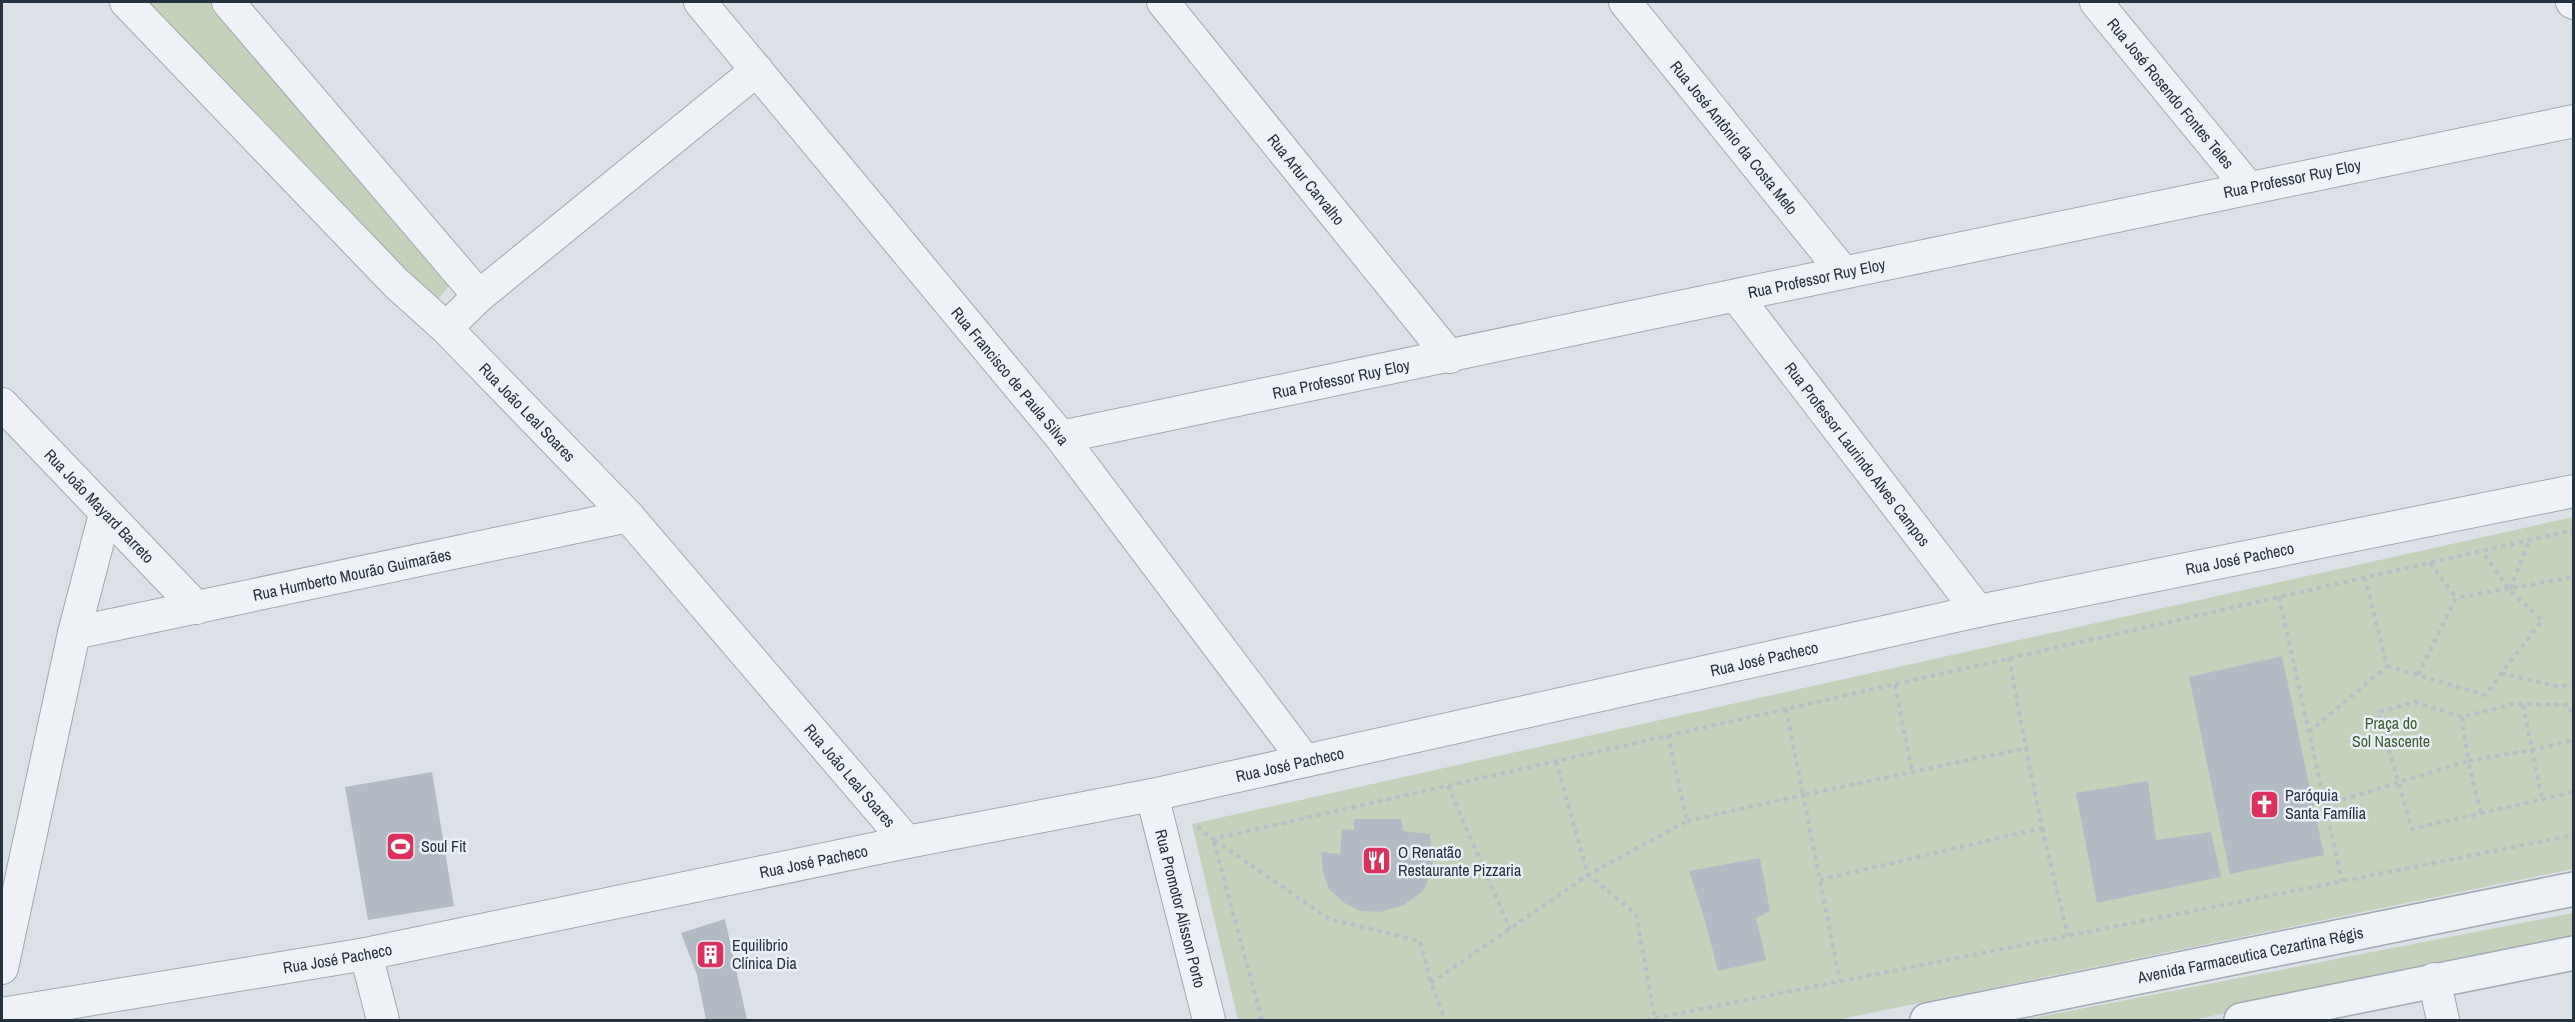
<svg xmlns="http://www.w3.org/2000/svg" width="2575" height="1022" font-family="'Archivo Narrow',sans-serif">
<rect width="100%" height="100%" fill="#dbe1e7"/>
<g fill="#c4d2bb">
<path d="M 144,2 L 225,2 L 451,284 L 432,306 Z"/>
<path d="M 2573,517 L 2573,869 L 1836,1020 L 1238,1020 L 1192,824 Z"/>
<path d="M 2573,913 L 2573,942 L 2192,1020 L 2023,1020 Z"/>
</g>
<g fill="#b2bbc4">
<path d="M 2282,656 L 2324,855 L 2230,874 L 2189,677 Z"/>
<path d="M 432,772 L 454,906 L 368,920 L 345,787 Z"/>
<path d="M 2148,781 L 2156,840 L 2211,832 L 2221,877 L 2097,903 L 2076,793 Z"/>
<path d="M 1354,819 L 1401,819 L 1403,831 L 1430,834 L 1433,868 L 1423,891 L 1404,905 L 1380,912 L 1360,911 L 1343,902 L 1329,889 L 1323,872 L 1321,852 L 1340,854 L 1342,829 L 1354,830 Z"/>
<path d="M 1760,858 L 1770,911 L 1756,918 L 1766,960 L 1718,971 L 1704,917 L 1689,871 Z"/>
<path d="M 725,919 L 747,1020 L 706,1020 L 697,975 L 681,933 Z"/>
</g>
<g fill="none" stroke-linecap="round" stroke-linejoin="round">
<defs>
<g id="minor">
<path id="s1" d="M 126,2 L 396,283 L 446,328 L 628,516 L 907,842"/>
<path d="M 228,2 L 479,296"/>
<path id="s2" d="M 700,2 L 1061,437 L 1305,761"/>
<path id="s3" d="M 1163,2 L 1450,357"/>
<path id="s4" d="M 1625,2 L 1843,272"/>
<path id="s5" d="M 2096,2 L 2247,186"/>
<path d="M 2572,2 L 2574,3"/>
<path id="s6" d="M 1737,297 L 1978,611"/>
<path d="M 446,328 L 479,296 L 757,70"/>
<path id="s7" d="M 2,404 L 197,608"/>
<path id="s8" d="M 1061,437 C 1566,333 2068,222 2574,121"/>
<path id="s9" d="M 74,633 L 628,516"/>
<path id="s10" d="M 1152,795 L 1209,1020"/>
<path d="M 366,954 L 383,1020"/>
<path d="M 2,968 L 74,633 L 105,514"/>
<path d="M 2434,979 L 2443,1020"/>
<path id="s11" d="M 2,1014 L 366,954 L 907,842 L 1152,795 L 1978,611 L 2574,491"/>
</g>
<g id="tertiary">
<path id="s12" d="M 1927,1020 L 2574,889"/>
<path d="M 2241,1020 L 2574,953"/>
</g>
</defs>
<use href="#minor" stroke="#a0a9b1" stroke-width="34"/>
<use href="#tertiary" stroke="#a0a9b1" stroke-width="36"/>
<g stroke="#b9bfc6" stroke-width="4" stroke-dasharray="4.5 4.5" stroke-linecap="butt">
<path d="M 2572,531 L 2574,541"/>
<path d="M 2430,563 L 2456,598"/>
<path d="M 2510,589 L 2529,541"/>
<path d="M 2279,597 L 2342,881"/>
<path d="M 2009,658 L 2026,748"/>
<path d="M 2387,666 L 2485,695 L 2542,620 L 2509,590 L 2482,551"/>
<path d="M 2501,673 L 2559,687 L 2574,683"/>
<path d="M 2418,675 L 2456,598 L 2574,577"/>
<path d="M 1895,685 L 1912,772"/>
<path d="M 2523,705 L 2532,750 L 2574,740"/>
<path d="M 1786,709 L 1803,795 L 2026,748 L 2042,828 L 1820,880"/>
<path d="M 2462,717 L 2468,761 L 2532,750 L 2542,799"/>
<path d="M 2574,721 L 2569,705 L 2513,704 L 2462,717 L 2415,702 L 2378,712 L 2412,829 L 2574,792"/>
<path d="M 2309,732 L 2387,666 L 2365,578"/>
<path d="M 1556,761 L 1588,875 L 1687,821 L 1668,736"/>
<path d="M 1448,786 L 1510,929"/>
<path d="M 2325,805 L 2468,761 L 2481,813"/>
<path d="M 1687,821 L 1803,795 L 1840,981"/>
<path d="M 1197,827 L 1213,839 L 2574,530"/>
<path d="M 2042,828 L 2068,936"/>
<path d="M 1431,983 L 1588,875 L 1636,914 L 1655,1019"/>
<path d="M 1262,1020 L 1213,839 L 1329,919 L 1420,941 L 1431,983 L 1445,1020"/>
<path d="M 1646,1020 L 2574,835"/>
</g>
<use href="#minor" stroke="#eef1f5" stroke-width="32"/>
<use href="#tertiary" stroke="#eef1f5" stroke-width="33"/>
</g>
<defs>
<symbol id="church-square" viewBox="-11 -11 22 22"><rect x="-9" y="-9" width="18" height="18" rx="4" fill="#db315f" stroke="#eaf0f5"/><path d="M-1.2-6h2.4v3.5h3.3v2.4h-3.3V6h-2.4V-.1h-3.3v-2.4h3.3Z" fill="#fff"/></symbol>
<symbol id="stadium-square" viewBox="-11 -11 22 22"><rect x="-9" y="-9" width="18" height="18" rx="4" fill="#db315f" stroke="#eaf0f5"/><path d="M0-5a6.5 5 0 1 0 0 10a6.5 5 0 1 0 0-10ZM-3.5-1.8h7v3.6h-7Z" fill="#fff"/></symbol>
<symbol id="restaurant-square" viewBox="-11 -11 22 22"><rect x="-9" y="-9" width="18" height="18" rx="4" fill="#db315f" stroke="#eaf0f5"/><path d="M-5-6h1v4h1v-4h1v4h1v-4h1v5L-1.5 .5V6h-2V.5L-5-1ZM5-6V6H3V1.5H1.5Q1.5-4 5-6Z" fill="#fff"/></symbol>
<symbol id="building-square" viewBox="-11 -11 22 22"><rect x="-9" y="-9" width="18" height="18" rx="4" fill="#db315f" stroke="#eaf0f5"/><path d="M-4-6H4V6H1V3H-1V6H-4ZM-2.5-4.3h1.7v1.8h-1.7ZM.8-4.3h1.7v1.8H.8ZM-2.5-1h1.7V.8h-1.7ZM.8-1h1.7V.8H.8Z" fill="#fff"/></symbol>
</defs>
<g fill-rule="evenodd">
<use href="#church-square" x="2248" y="788" width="33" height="33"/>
<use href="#stadium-square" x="384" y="830" width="33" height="33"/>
<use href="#restaurant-square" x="1360" y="844" width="33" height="33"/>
<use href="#building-square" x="694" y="938" width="33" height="33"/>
</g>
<g text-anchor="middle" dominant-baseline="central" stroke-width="5" stroke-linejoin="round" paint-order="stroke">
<g font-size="16" fill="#24313f" stroke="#eaf0f5">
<text stroke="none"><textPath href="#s5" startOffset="118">Rua José Rosendo Fontes Teles</textPath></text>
<text stroke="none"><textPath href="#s4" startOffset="174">Rua José Antônio da Costa Melo</textPath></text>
<text stroke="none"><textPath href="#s8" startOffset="1258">Rua Professor Ruy Eloy</textPath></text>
<text stroke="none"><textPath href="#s3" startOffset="228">Rua Artur Carvalho</textPath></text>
<text stroke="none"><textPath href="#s8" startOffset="772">Rua Professor Ruy Eloy</textPath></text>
<text stroke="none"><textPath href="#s2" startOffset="486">Rua Francisco de Paula Silva</textPath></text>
<text stroke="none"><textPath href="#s8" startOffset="286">Rua Professor Ruy Eloy</textPath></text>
<text stroke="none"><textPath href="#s1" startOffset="574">Rua João Leal Soares</textPath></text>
<text stroke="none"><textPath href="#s6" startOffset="198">Rua Professor Laurindo Alves Campos</textPath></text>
<text stroke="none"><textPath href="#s7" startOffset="141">Rua João Mayard Barreto</textPath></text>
<text stroke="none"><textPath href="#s11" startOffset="2284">Rua José Pacheco</textPath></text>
<text stroke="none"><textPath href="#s9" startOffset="284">Rua Humberto Mourão Guimarães</textPath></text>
<text stroke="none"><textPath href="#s11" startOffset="1798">Rua José Pacheco</textPath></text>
<text stroke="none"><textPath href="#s11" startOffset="1312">Rua José Pacheco</textPath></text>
<text stroke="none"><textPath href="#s1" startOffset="1060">Rua João Leal Soares</textPath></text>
<text stroke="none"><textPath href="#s11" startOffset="826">Rua José Pacheco</textPath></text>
<text stroke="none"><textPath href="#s10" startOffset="117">Rua Promotor Alisson Porto</textPath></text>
<text stroke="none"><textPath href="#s12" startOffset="330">Avenida Farmaceutica Cezartina Régis</textPath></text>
<text stroke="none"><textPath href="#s11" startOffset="340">Rua José Pacheco</textPath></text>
</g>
<g font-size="16" fill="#3d5c30" stroke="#eaf0f5">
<text x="2391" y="723">Praça do<tspan x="2391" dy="18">Sol Nascente</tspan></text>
</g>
<g font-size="16" fill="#24313f" stroke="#eaf0f5" text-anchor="start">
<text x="2285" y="795">Paróquia<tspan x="2285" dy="18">Santa Família</tspan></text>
<text x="421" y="846">Soul Fit</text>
<text x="1398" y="852">O Renatão<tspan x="1398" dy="18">Restaurante Pizzaria</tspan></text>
<text x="732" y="945">Equilibrio<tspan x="732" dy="18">Clínica Dia</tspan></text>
</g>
</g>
<rect width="2575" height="1022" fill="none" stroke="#24313f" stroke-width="6"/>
</svg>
